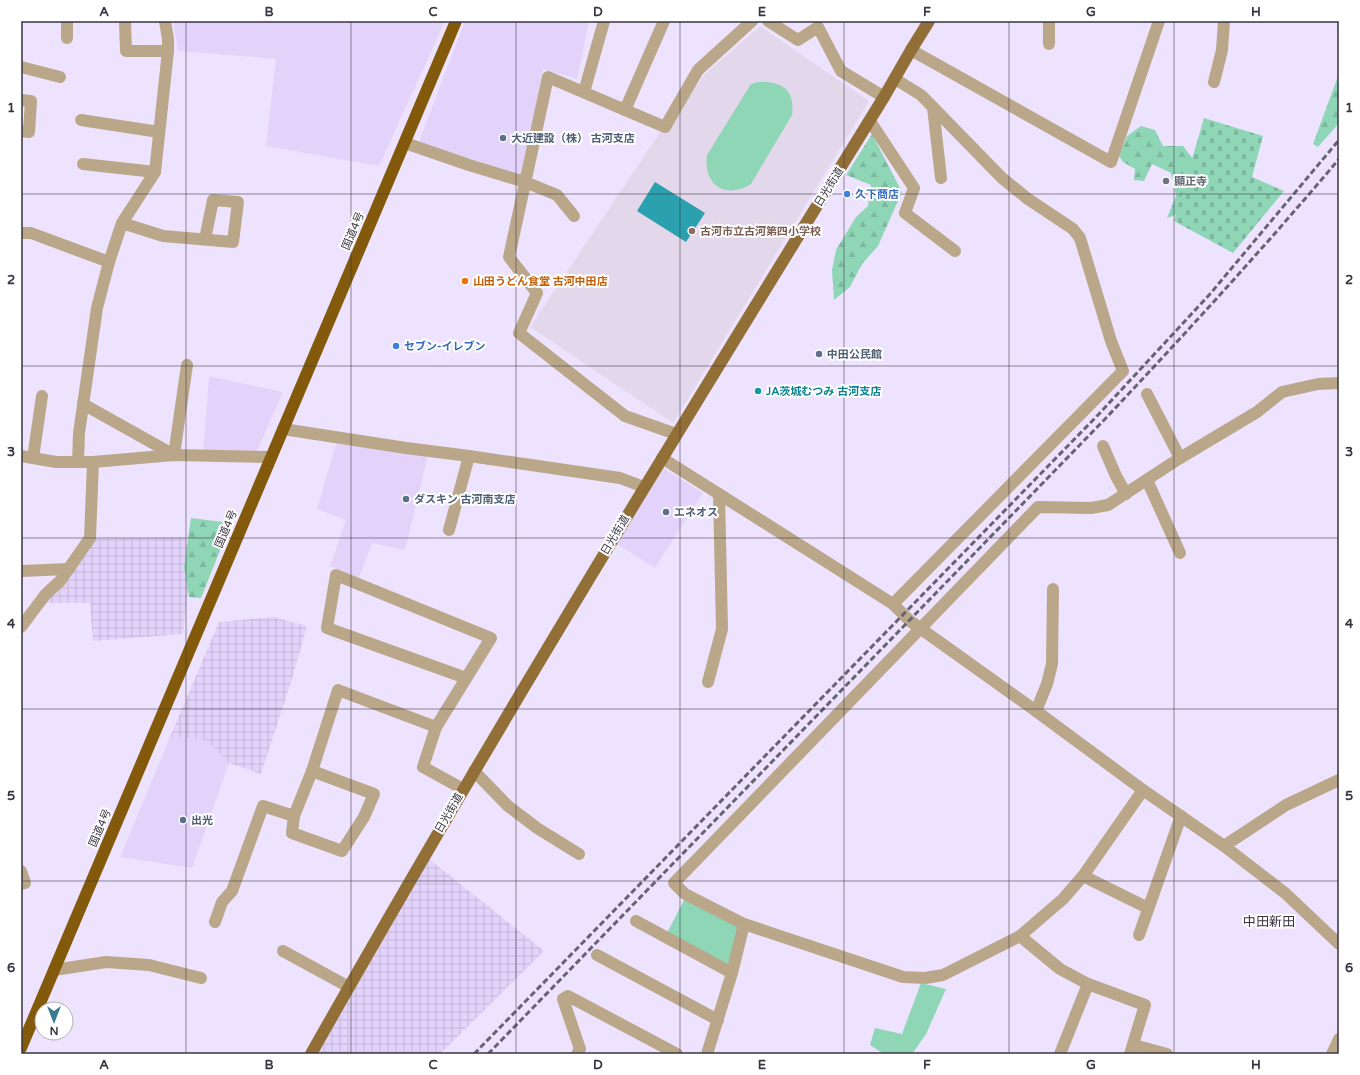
<svg xmlns="http://www.w3.org/2000/svg" width="1360" height="1075" font-family="'Varela Round','Noto Sans JP',sans-serif">
<defs>
<pattern id="industrial-grid" width="8" height="8" patternUnits="userSpaceOnUse"><rect width="8" height="8" fill="#e3d3fb"/><path d="M0 4h8M4 0v8" fill="none" stroke="#c4b6d8"/></pattern>
<pattern id="forest-firs" width="22" height="20" patternUnits="userSpaceOnUse"><rect width="22" height="20" fill="#8ed6b6"/><path d="M5 1l3.5 6h-7zM16 11l3.5 6h-7z" fill="#7bb89e"/></pattern>
<pattern id="cemetery-stones" width="16" height="16" patternUnits="userSpaceOnUse"><rect width="16" height="16" fill="#8ed6b6"/><path d="M2 7V4a2 2 0 0 1 4 0v3zM10 15v-3a2 2 0 0 1 4 0v3z" fill="#7bb89e"/></pattern>
</defs>
<rect width="100%" height="100%" fill="#eee3fe"/>
<g fill="#e3d3fb">
<path d="M 173,21 L 445,21 L 379,166 L 266,146 L 276,59 L 178,51 Z"/>
<path d="M 465,21 L 589,21 L 577,79 L 543,69 L 523,176 L 421,143 L 420,139 Z"/>
<path d="M 209,376 L 283,392 L 257,451 L 203,455 Z"/>
<path d="M 336,444 L 428,455 L 405,550 L 372,543 L 359,578 L 330,566 L 346,520 L 317,509 Z"/>
<path d="M 663,468 L 703,493 L 655,568 L 615,543 Z"/>
<path d="M 170,737 L 206,740 L 229,763 L 192,868 L 120,857 Z"/>
</g>
<g fill="url(#industrial-grid)">
<path d="M 185,537 L 188,552 L 188,588 L 183,634 L 93,641 L 90,603 L 39,603 L 94,539 Z"/>
<path d="M 273,617 L 307,626 L 291,682 L 261,774 L 229,763 L 206,740 L 170,737 L 219,622 Z"/>
<path d="M 429,859 L 544,951 L 440,1054 L 318,1054 Z"/>
</g>
<path fill="#e2d7eb" d="M 760,26 L 869,101 L 673,423 L 530,327 L 658,135 L 706,73 Z"/>
<g fill="#8ed6b6">
<path d="M 758,82 C 782,81 795,89 792,115 L 751,184 C 725,200 703,185 707,155 L 751,84 Z"/>
<path d="M 685,898 L 741,925 L 730,968 L 667,933 Z"/>
<path d="M 921,983 L 946,989 L 926,1034 L 912,1054 L 884,1054 L 870,1045 L 875,1028 L 902,1034 Z"/>
</g>
<g fill="url(#forest-firs)">
<path d="M 1337,79 L 1339,79 L 1339,123 L 1318,147 L 1313,144 Z"/>
<path d="M 1141,126 L 1155,130 L 1163,146 L 1183,146 L 1196,163 L 1181,213 L 1167,218 L 1176,196 L 1171,173 L 1152,164 L 1144,181 L 1134,180 L 1135,169 L 1123,162 L 1119,156 L 1127,136 Z"/>
<path d="M 872,134 L 902,192 L 878,246 L 862,264 L 850,287 L 834,300 L 832,270 L 836,250 L 856,217 L 868,206 L 871,185 L 846,175 Z"/>
<path d="M 191,518 L 231,523 L 201,598 L 189,597 L 184,567 Z"/>
</g>
<path fill="url(#cemetery-stones)" d="M 1204,118 L 1263,136 L 1252,177 L 1284,191 L 1233,253 L 1174,221 Z"/>
<path fill="#2ba0ae" d="M 655,182 L 705,213 L 686,242 L 637,211 Z"/>
<g fill="none" stroke-linecap="round" stroke-linejoin="round">
<g stroke="#baa78a" stroke-width="12">
<path d="M 125,21 L 126,51 L 168,51"/>
<path d="M 664,21 L 625,110 L 548,77 L 509,257 L 537,293 L 519,333 L 625,416 L 676,434"/>
<path d="M 768,21 L 798,40 L 818,27 L 841,71 L 884,97"/>
<path d="M 1049,21 L 1049,44"/>
<path d="M 67,38 L 67,21"/>
<path d="M 911,50 L 1111,162 L 1159,21"/>
<path d="M 21,67 L 60,77"/>
<path d="M 1214,82 L 1222,50 L 1224,21"/>
<path d="M 584,92 L 604,21"/>
<path d="M 21,100 L 31,101 L 29,132 L 21,131"/>
<path d="M 933,107 L 941,178"/>
<path d="M 625,110 L 665,127 L 698,70 L 752,21"/>
<path d="M 81,120 L 159,132"/>
<path d="M 870,121 L 914,188 L 905,213 L 955,251"/>
<path d="M 405,143 L 469,165 L 525,182 L 557,195 L 574,216"/>
<path d="M 83,164 L 155,172"/>
<path d="M 122,223 L 163,236 L 233,242 L 238,202 L 213,200 L 205,239"/>
<path d="M 21,233 L 31,233 L 109,262"/>
<path d="M 1147,394 L 1180,458"/>
<path d="M 83,404 L 174,455 L 187,365"/>
<path d="M 283,429 L 406,448 L 469,456 L 620,478 L 644,487"/>
<path d="M 1103,446 L 1116,476 L 1126,494"/>
<path d="M 21,456 L 56,462 L 93,462 L 174,455 L 271,457"/>
<path d="M 33,458 L 42,396"/>
<path d="M 662,458 L 893,604 L 910,621 L 1036,711 L 1143,790 L 1224,846 L 1285,893 L 1339,944"/>
<path d="M 78,462 L 79,433 L 97,308 L 109,262 L 122,223 L 155,172 L 168,51 L 168,39 L 165,21"/>
<path d="M 1147,480 L 1180,553"/>
<path d="M 449,530 L 469,456"/>
<path d="M 21,571 L 69,569"/>
<path d="M 893,604 L 1123,371 L 1111,341 L 1080,238 L 1073,229 L 1028,199 L 1002,178 L 921,95 L 895,79"/>
<path d="M 21,627 L 45,595 L 60,581 L 90,538 L 93,462"/>
<path d="M 708,682 L 722,629 L 719,494"/>
<path d="M 1036,711 L 1047,684 L 1052,664 L 1053,589"/>
<path d="M 436,727 L 491,638 L 336,575 L 327,628 L 466,678"/>
<path d="M 474,771 L 508,806 L 537,828 L 579,854"/>
<path d="M 1143,790 L 1083,876 L 1063,899 L 1020,936 L 943,975 L 925,978 L 903,977 L 744,924 L 685,894 L 674,883 L 1038,507 L 1091,508 L 1108,505 L 1180,458 L 1257,412 L 1282,392 L 1318,384 L 1339,383"/>
<path d="M 294,816 L 292,833 L 342,851 L 364,817 L 374,794 L 312,771"/>
<path d="M 1224,846 L 1286,805 L 1339,780"/>
<path d="M 21,871 L 25,883 L 21,884"/>
<path d="M 1083,876 L 1148,908"/>
<path d="M 636,921 L 732,973"/>
<path d="M 215,922 L 222,902 L 232,891 L 263,806 L 294,816 L 312,771 L 338,690 L 436,727 L 423,767 L 463,789"/>
<path d="M 1139,935 L 1181,816"/>
<path d="M 1020,936 L 1060,969 L 1088,984 L 1145,1005 L 1130,1054"/>
<path d="M 283,951 L 349,987"/>
<path d="M 597,955 L 718,1020"/>
<path d="M 54,970 L 106,962 L 149,965 L 201,978"/>
<path d="M 1134,1045 L 1167,1054"/>
<path d="M 577,1054 L 580,1049 L 563,999 L 568,996 L 677,1054"/>
<path d="M 707,1054 L 732,973 L 744,924"/>
<path d="M 1060,1054 L 1088,984"/>
<path d="M 1332,1054 L 1339,1039"/>
</g>
<path stroke="#926f37" stroke-width="12" d="M 311,1054 C 494,730 689,413 884,97 L 911,50 L 929,21"/>
<path stroke="#835a0b" stroke-width="12" d="M 21,1048 L 456,21"/>
<g stroke="#696272" stroke-width="3" stroke-dasharray="6 3" stroke-linecap="butt">
<path d="M 474,1054 L 1098,415 L 1210,294 L 1339,140"/>
<path d="M 488,1054 L 1105,419 C 1185,334 1264,248 1339,159"/>
</g>
</g>
<path fill="none" stroke="#3a3441" stroke-width="1" stroke-opacity="0.55" d="M 186,21 L 186,1054M 351,21 L 351,1054M 516,21 L 516,1054M 680,21 L 680,1054M 844,21 L 844,1054M 1009,21 L 1009,1054M 1174,21 L 1174,1054M 21,194 L 1339,194M 21,366 L 1339,366M 21,538 L 1339,538M 21,709 L 1339,709M 21,881 L 1339,881"/>
<g fill="#5c6f8a" stroke="#fff" stroke-width="1.5">
<circle cx="503" cy="138" r="4"/>
<circle cx="819" cy="354" r="4"/>
<circle cx="406" cy="499" r="4"/>
<circle cx="666" cy="512" r="4"/>
<circle cx="183" cy="820" r="4"/>
</g>
<circle fill="#6b7280" stroke="#fff" stroke-width="1.5" cx="1166" cy="181" r="4"/>
<g fill="#3f7fe0" stroke="#fff" stroke-width="1.5">
<circle cx="847" cy="194" r="4"/>
<circle cx="396" cy="346" r="4"/>
</g>
<circle fill="#8d6e63" stroke="#fff" stroke-width="1.5" cx="692" cy="231" r="4"/>
<circle fill="#e8710a" stroke="#fff" stroke-width="1.5" cx="465" cy="281" r="4"/>
<circle fill="#0f9aa8" stroke="#fff" stroke-width="1.5" cx="758" cy="391" r="4"/>
<g text-anchor="middle" dominant-baseline="central" stroke-width="4" stroke-linejoin="round" paint-order="stroke">
<g font-size="11" font-weight="bold" fill="#4e5e75" stroke="#fff" text-anchor="start">
<text x="511" y="138">大近建設（株） 古河支店</text>
<text x="827" y="354">中田公民館</text>
<text x="414" y="499">ダスキン 古河南支店</text>
<text x="674" y="512">エネオス</text>
<text x="191" y="820">出光</text>
</g>
<g font-size="11" font-weight="bold" fill="#5b616d" stroke="#fff" text-anchor="start">
<text x="1174" y="181">顯正寺</text>
</g>
<g font-size="11" fill="#3a3441" stroke="#fff">
<text transform="translate(829 187) rotate(-58)">日光街道</text>
<text transform="translate(353 231) rotate(-67)">国道4号</text>
<text transform="translate(226 529) rotate(-67)">国道4号</text>
<text transform="translate(615 535) rotate(-59)">日光街道</text>
<text transform="translate(449 813) rotate(-60)">日光街道</text>
<text transform="translate(100 828) rotate(-67)">国道4号</text>
</g>
<g font-size="11" font-weight="bold" fill="#366cbe" stroke="#fff" text-anchor="start">
<text x="855" y="194">久下商店</text>
<text x="404" y="346">セブン-イレブン</text>
</g>
<g font-size="11" font-weight="bold" fill="#785e54" stroke="#fff" text-anchor="start">
<text x="700" y="231">古河市立古河第四小学校</text>
</g>
<g font-size="11" font-weight="bold" fill="#c56008" stroke="#fff" text-anchor="start">
<text x="473" y="281">山田うどん食堂 古河中田店</text>
</g>
<g font-size="11" font-weight="bold" fill="#0d838f" stroke="#fff" text-anchor="start">
<text x="766" y="391">JA茨城むつみ 古河支店</text>
</g>
<g font-size="13" fill="#3a3441" stroke="#fff">
<text x="1269" y="922">中田新田</text>
</g>
</g>
<rect width="1360" height="1075" fill="none" stroke="#ffffff" stroke-width="44"/>
<g transform="translate(54 1021) rotate(180)"><circle r="19" fill="#ffffff" stroke="#b0aeb3"/>
<path d="M0-3L7 15L0 10L-7 15Z" fill="#3a7a8d"/>
<text y="-6" font-size="11" font-weight="bold" text-anchor="middle" fill="#3a3441">N</text>
</g>
<rect x="22" y="22" width="1316" height="1031" fill="none" stroke="#3a3441" stroke-width="1.5"/>
<g font-size="13" text-anchor="middle" font-weight="bold" fill="#3a3441">
<text x="104" y="16">A</text>
<text x="269" y="16">B</text>
<text x="433" y="16">C</text>
<text x="598" y="16">D</text>
<text x="762" y="16">E</text>
<text x="927" y="16">F</text>
<text x="1091" y="16">G</text>
<text x="1256" y="16">H</text>
<text x="11" y="112">1</text>
<text x="1349" y="112">1</text>
<text x="11" y="284">2</text>
<text x="1349" y="284">2</text>
<text x="11" y="456">3</text>
<text x="1349" y="456">3</text>
<text x="11" y="628">4</text>
<text x="1349" y="628">4</text>
<text x="11" y="800">5</text>
<text x="1349" y="800">5</text>
<text x="11" y="972">6</text>
<text x="1349" y="972">6</text>
<text x="104" y="1069">A</text>
<text x="269" y="1069">B</text>
<text x="433" y="1069">C</text>
<text x="598" y="1069">D</text>
<text x="762" y="1069">E</text>
<text x="927" y="1069">F</text>
<text x="1091" y="1069">G</text>
<text x="1256" y="1069">H</text>
</g>
</svg>
